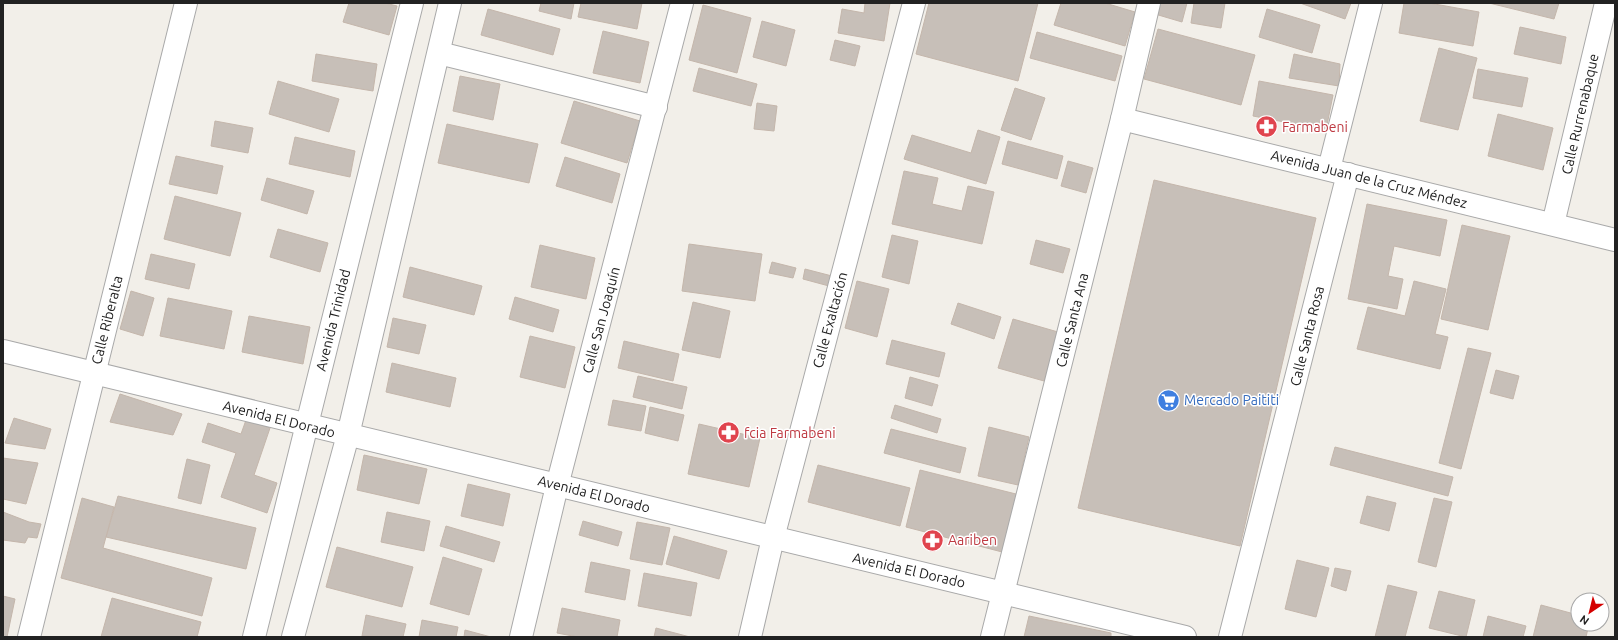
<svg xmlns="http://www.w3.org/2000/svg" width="1618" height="640" font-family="Ubuntu,sans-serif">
<rect width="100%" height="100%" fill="#f2efe9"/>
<g fill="#c7bfb8" stroke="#c4b6ab">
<path d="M 349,3 L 385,3 L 397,6 L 389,35 L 343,22 Z"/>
<path d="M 541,3 L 574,3 L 571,19 L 539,11 Z"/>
<path d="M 581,3 L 642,3 L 637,29 L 578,17 Z"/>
<path d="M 865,3 L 890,3 L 884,41 L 838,33 L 842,9 L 864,13 Z"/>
<path d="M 929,3 L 1038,3 L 1018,81 L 916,54 Z"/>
<path d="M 1061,3 L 1105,3 L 1135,12 L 1125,46 L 1054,25 Z"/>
<path d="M 1159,3 L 1187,3 L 1182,22 L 1155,14 Z"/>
<path d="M 1194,3 L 1225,3 L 1221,28 L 1191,23 Z"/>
<path d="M 1300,3 L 1351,3 L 1345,19 Z"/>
<path d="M 1404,3 L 1429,3 L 1479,12 L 1473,46 L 1399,33 Z"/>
<path d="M 1489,3 L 1559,3 L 1554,19 Z"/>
<path d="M 703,5 L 751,18 L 737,73 L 689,60 Z"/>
<path d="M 488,9 L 560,29 L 553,55 L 481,35 Z"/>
<path d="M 1267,9 L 1320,25 L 1312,53 L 1259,37 Z"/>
<path d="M 762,21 L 795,30 L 786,66 L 753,57 Z"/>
<path d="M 1520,27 L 1566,37 L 1561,64 L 1514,54 Z"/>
<path d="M 1158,29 L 1255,55 L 1241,105 L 1144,79 Z"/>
<path d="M 603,31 L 649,42 L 640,83 L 593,73 Z"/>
<path d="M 1037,32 L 1122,56 L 1115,81 L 1030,58 Z"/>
<path d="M 835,40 L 860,46 L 855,66 L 830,60 Z"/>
<path d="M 1439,48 L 1477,58 L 1458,130 L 1420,121 Z"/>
<path d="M 316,54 L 377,64 L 373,91 L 312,81 Z"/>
<path d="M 1294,54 L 1340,64 L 1339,86 L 1289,78 Z"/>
<path d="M 699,68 L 757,84 L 751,106 L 693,91 Z"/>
<path d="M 1478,69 L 1528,78 L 1522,107 L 1473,98 Z"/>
<path d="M 460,76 L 500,84 L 493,120 L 453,111 Z"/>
<path d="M 278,81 L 339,99 L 329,132 L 269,114 Z"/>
<path d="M 1259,81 L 1333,95 L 1326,130 L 1253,116 Z"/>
<path d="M 1015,88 L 1045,98 L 1031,140 L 1001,130 Z"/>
<path d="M 574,101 L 640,121 L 627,163 L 561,143 Z"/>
<path d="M 757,103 L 777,106 L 774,131 L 754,129 Z"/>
<path d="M 1498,114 L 1553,128 L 1543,170 L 1488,156 Z"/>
<path d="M 215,121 L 253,128 L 248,153 L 211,146 Z"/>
<path d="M 447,124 L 538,144 L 529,183 L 438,163 Z"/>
<path d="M 978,130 L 1000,137 L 986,184 L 904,159 L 912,135 L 971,153 Z"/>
<path d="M 295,137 L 355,151 L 350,177 L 289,164 Z"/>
<path d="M 1008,141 L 1063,156 L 1057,179 L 1002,164 Z"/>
<path d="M 176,156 L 223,166 L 217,194 L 169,184 Z"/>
<path d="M 565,157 L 620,174 L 612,203 L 556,186 Z"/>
<path d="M 1068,161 L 1093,168 L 1086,193 L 1061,186 Z"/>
<path d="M 904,171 L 938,178 L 932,204 L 962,211 L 968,186 L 994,192 L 982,244 L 892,224 Z"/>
<path d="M 267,178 L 314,191 L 307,214 L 261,200 Z"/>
<path d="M 1154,180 L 1316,218 L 1240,546 L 1078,508 Z"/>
<path d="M 175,196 L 241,213 L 230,256 L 164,239 Z"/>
<path d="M 1367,204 L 1447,220 L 1440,256 L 1394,246 L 1388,276 L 1403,279 L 1397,309 L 1348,299 Z"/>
<path d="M 1462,225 L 1510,236 L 1488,330 L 1441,319 Z"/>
<path d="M 278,229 L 328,243 L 320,272 L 270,257 Z"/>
<path d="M 892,235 L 918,241 L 909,284 L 882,277 Z"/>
<path d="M 1036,240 L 1070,249 L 1063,273 L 1030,264 Z"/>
<path d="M 689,244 L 762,254 L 755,301 L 682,291 Z"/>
<path d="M 540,245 L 595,258 L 586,299 L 531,287 Z"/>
<path d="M 151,254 L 195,264 L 189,289 L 145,279 Z"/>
<path d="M 772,262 L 796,268 L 793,278 L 769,273 Z"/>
<path d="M 410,267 L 482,286 L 474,315 L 403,297 Z"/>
<path d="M 805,269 L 832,276 L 829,286 L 803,279 Z"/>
<path d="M 857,281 L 889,289 L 877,337 L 845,328 Z"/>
<path d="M 1414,281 L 1446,289 L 1435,334 L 1448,337 L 1440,369 L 1357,349 L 1368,307 L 1405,316 Z"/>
<path d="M 131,291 L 154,298 L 143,336 L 120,329 Z"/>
<path d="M 515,297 L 559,310 L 553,332 L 509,319 Z"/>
<path d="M 168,298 L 232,311 L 224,349 L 160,336 Z"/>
<path d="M 693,302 L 730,311 L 720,358 L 682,350 Z"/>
<path d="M 958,303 L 1001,317 L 994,339 L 951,324 Z"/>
<path d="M 249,316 L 310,327 L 303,364 L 242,352 Z"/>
<path d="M 393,318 L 426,325 L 419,354 L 387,347 Z"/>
<path d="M 1013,319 L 1058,332 L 1044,381 L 998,368 Z"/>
<path d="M 530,336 L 575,347 L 565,388 L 520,377 Z"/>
<path d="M 892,340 L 945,353 L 939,377 L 886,364 Z"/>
<path d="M 624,341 L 679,354 L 673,381 L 618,368 Z"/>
<path d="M 1468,348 L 1491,353 L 1461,469 L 1439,463 Z"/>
<path d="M 392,363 L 456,378 L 450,407 L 386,392 Z"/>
<path d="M 1496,370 L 1519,376 L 1513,399 L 1490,393 Z"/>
<path d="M 638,376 L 687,387 L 682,409 L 633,397 Z"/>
<path d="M 910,377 L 938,385 L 932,406 L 905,398 Z"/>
<path d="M 120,394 L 182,414 L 173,435 L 110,422 Z"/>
<path d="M 613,400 L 646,406 L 641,431 L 608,425 Z"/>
<path d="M 895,405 L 941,419 L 937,433 L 891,418 Z"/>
<path d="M 650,407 L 684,415 L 678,441 L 645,433 Z"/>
<path d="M 14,418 L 51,429 L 45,449 L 5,443 Z"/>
<path d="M 246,420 L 270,428 L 254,475 L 277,483 L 267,513 L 221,497 L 236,453 L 202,442 L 208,423 L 241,434 Z"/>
<path d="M 699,424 L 760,438 L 749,487 L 688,474 Z"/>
<path d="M 989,427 L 1029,437 L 1018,485 L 978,476 Z"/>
<path d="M 891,429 L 966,448 L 960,473 L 884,453 Z"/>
<path d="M 1335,447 L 1453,477 L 1448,496 L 1330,465 Z"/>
<path d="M 364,455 L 427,469 L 419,504 L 357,490 Z"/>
<path d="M 3,458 L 38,463 L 26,504 L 3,499 Z"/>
<path d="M 187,459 L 210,465 L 201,504 L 178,498 Z"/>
<path d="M 818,465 L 910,488 L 900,526 L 808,502 Z"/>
<path d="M 920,470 L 1020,495 L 1006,553 L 906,527 Z"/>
<path d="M 468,484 L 510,494 L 503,526 L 461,516 Z"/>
<path d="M 118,496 L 256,528 L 246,569 L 106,537 Z"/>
<path d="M 1367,496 L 1396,503 L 1389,531 L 1360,523 Z"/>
<path d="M 82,498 L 114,507 L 103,548 L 212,578 L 202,616 L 61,578 Z"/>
<path d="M 1434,498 L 1452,502 L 1436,567 L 1418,562 Z"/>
<path d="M 3,512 L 29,522 L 41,524 L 37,538 L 28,537 L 25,543 L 3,540 Z"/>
<path d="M 387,512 L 430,521 L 424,551 L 381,542 Z"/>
<path d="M 583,521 L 622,532 L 618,546 L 579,535 Z"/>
<path d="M 637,522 L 670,528 L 662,565 L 630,559 Z"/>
<path d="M 446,526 L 500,542 L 494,562 L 440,546 Z"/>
<path d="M 674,536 L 727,551 L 719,579 L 666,564 Z"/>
<path d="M 337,547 L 413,567 L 402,607 L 326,587 Z"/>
<path d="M 443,557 L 482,569 L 469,615 L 430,604 Z"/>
<path d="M 1297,560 L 1329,568 L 1316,617 L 1285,609 Z"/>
<path d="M 591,562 L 630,570 L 625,600 L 585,592 Z"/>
<path d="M 1335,568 L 1351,571 L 1346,591 L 1331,586 Z"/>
<path d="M 644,573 L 697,583 L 691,616 L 638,606 Z"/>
<path d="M 1388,585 L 1417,592 L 1405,637 L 1375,637 Z"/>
<path d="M 1439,591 L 1475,600 L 1466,637 L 1429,628 Z"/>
<path d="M 3,596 L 15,599 L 7,637 L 3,637 Z"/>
<path d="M 112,598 L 201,622 L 197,637 L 101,637 Z"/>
<path d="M 1541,605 L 1578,615 L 1578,624 L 1589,624 L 1586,637 L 1533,637 Z"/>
<path d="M 562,608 L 620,620 L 617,637 L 578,637 L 557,633 Z"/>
<path d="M 366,615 L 406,624 L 403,637 L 362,636 Z"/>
<path d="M 1029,616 L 1111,633 L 1111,637 L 1024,637 Z"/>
<path d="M 1488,616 L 1526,626 L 1523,637 L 1483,637 Z"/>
<path d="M 422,620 L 458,627 L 456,637 L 419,637 Z"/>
<path d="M 656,628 L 690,637 L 654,637 Z"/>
<path d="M 465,630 L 491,637 L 464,637 Z"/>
</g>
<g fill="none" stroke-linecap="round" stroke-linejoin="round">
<defs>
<g id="street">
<path d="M 439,53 L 656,107"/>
<path d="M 1122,119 L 1615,240"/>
<path d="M 1329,169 L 1371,3"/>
<path d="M 1553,224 L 1606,3"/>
<path d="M 3,351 L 1185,637"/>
<path d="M 29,637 L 186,3"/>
<path d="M 254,637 L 412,3"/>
<path d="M 293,637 L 348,435 L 450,3"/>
<path d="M 521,637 L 557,486 L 682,3"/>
<path d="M 750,637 L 773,538 L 914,3"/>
<path d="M 992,637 L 1122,119 L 1149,3"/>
<path d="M 1230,637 L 1348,174"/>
</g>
</defs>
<use href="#street" stroke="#a9a9a9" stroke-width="24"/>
<use href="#street" stroke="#fff" stroke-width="22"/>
</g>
<defs>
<symbol id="pharmacy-disc" viewBox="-11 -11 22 22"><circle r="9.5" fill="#e0444e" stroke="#fff"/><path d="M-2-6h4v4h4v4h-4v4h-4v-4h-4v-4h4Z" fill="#fff"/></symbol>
<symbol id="supermarket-disc" viewBox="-11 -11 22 22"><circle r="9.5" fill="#3f7fe0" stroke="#fff"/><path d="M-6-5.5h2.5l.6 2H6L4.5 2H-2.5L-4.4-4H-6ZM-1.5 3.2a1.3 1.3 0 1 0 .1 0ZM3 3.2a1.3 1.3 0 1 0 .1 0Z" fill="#fff"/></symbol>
</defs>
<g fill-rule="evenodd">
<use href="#pharmacy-disc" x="1254" y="114" width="25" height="25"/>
<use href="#supermarket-disc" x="1156" y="388" width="25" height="25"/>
<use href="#pharmacy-disc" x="716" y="420" width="25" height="25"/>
<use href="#pharmacy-disc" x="920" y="528" width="25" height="25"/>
</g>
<g text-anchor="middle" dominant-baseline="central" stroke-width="3" stroke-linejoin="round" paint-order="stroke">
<g font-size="14" fill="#222" stroke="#fff">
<text transform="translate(1580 114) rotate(-77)">Calle Rurrenabaque</text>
<text transform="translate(1369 179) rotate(14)">Avenida Juan de la Cruz Méndez</text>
<text transform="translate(107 320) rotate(-76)">Calle Riberalta</text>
<text transform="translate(333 320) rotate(-76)">Avenida Trinidad</text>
<text transform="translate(601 320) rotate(-75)">Calle San Joaquín</text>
<text transform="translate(830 320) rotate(-75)">Calle Exaltación</text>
<text transform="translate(1072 320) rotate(-76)">Calle Santa Ana</text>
<text transform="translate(1307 336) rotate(-76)">Calle Santa Rosa</text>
<text transform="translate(279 419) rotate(14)">Avenida El Dorado</text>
<text transform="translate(594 494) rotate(14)">Avenida El Dorado</text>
<text transform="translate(909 570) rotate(13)">Avenida El Dorado</text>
</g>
<g font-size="14" fill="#be3a42" stroke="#fff" text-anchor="start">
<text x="1282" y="127">Farmabeni</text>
<text x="744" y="433">fcia Farmabeni</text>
<text x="948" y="540">Aariben</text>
</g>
<g font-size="14" fill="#366cbe" stroke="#fff" text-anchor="start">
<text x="1184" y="400">Mercado Paititi</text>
</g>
</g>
<rect width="1618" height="640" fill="none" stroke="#222222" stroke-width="8"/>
<g transform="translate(1590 612) rotate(215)"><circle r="19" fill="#ffffff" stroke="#a7a7a7"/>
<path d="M0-3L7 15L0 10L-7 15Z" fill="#d40000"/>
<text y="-6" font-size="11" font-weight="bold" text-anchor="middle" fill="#222222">N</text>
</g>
</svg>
